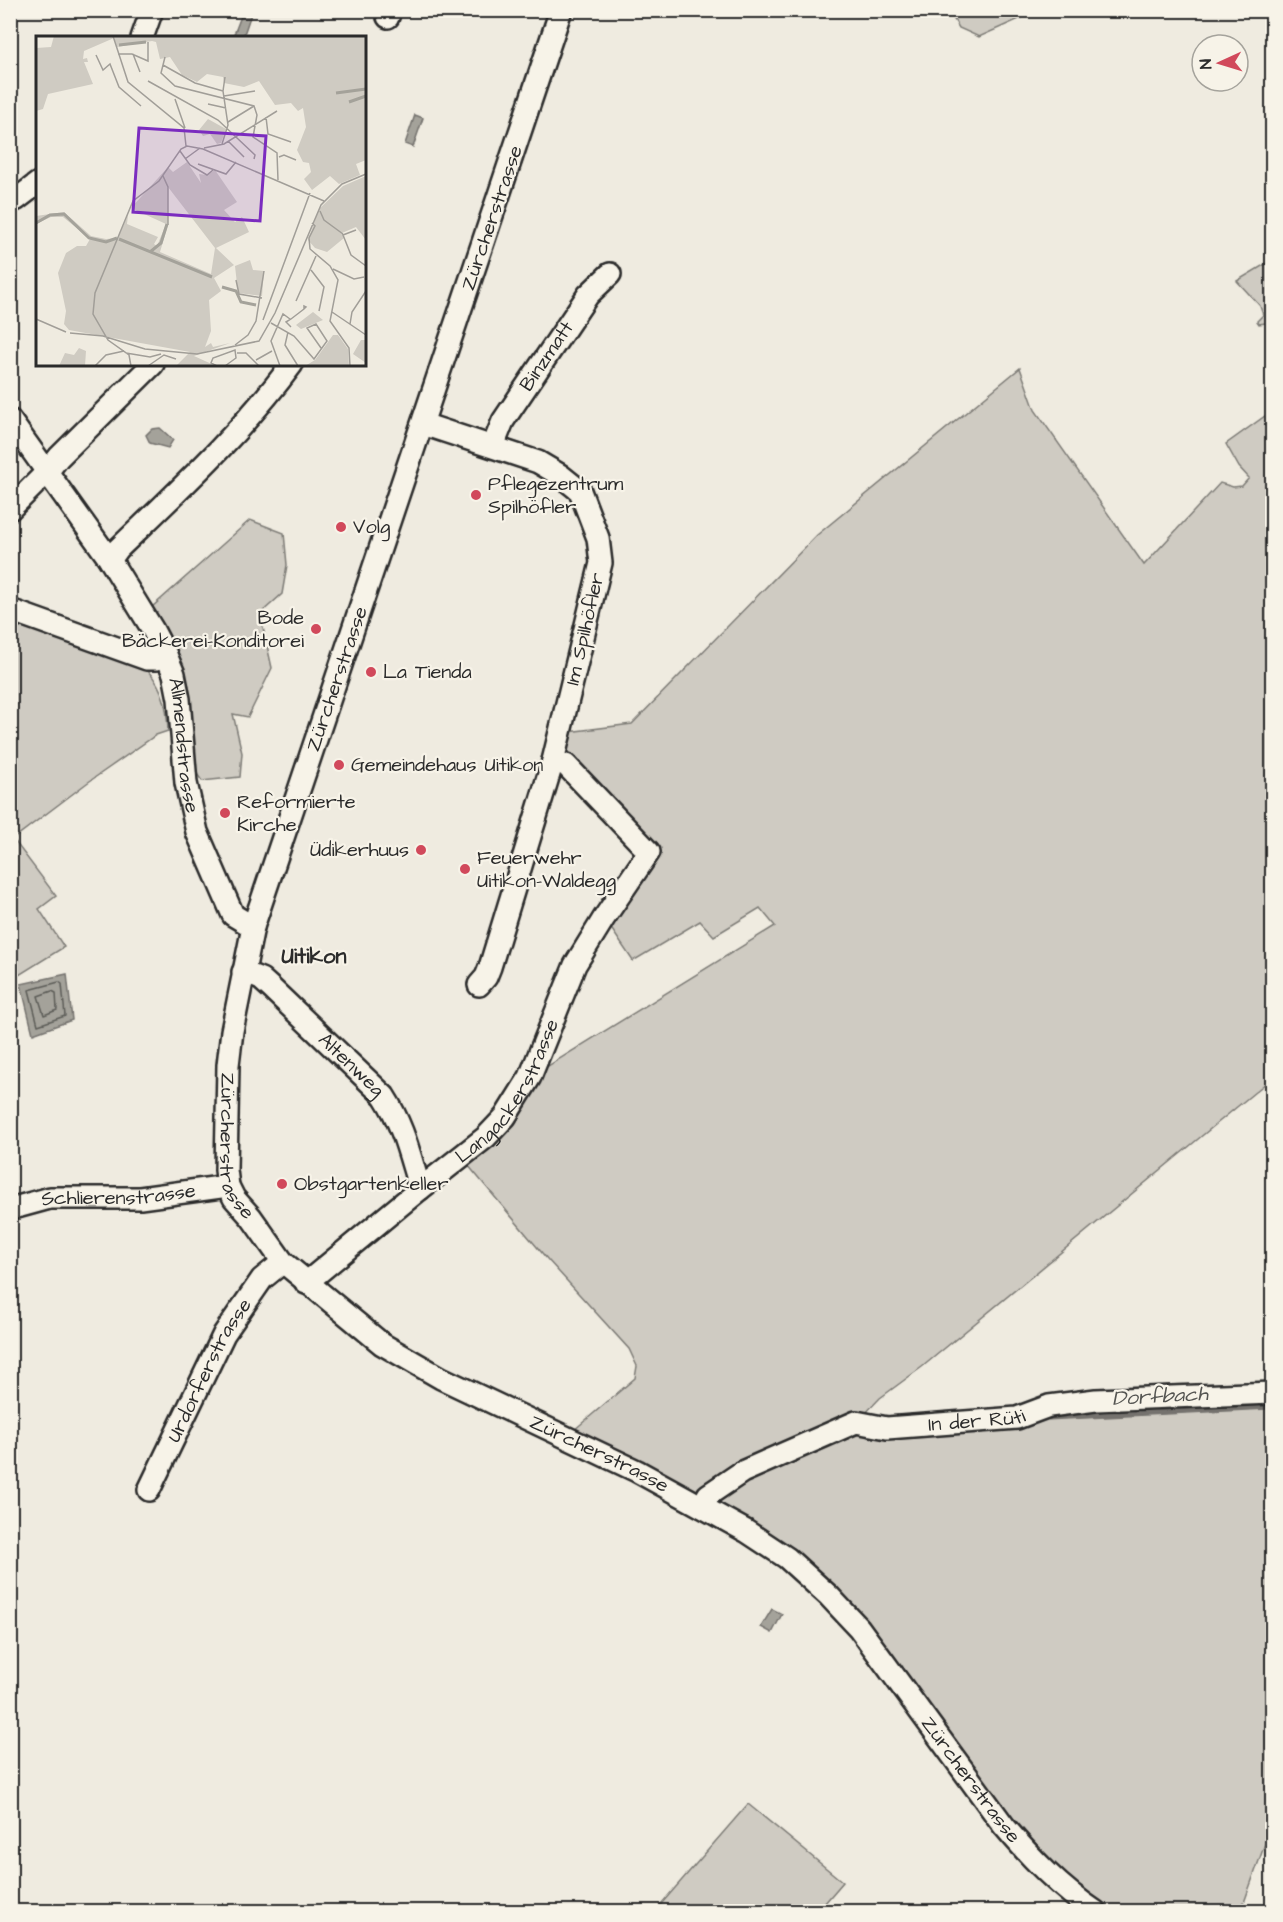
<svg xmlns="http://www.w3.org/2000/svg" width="1283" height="1922" font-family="'Architects Daughter',sans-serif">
<rect width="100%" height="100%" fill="#efebe0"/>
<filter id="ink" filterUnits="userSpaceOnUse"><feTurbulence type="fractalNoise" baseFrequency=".0167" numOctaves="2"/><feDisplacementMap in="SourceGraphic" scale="12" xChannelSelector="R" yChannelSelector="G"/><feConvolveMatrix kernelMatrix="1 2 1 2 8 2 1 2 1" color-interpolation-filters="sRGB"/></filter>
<g filter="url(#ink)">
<g fill="#cfcbc2" stroke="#7d7b76" stroke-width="1.5">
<path d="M 949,11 L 1037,11 L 979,37 L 959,28 Z"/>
<path d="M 1272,260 L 1272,322 L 1259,324 L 1257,321 L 1263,315 L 1260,306 L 1237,281 Z"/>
<path d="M 1020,368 L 1035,410 L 1144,565 L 1220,483 L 1233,487 L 1242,486 L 1249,478 L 1239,467 L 1226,444 L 1272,411 L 1272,1078 L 922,1367 L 880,1398 L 857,1422 L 1272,1393 L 1272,1824 L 1241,1911 L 1096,1911 L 1053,1880 L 859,1628 L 787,1558 L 567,1436 L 635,1378 L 637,1366 L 629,1349 L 548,1260 L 462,1158 L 530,1077 L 775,926 L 760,908 L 714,936 L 700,921 L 633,961 L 604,918 L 649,852 L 566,765 L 560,733 L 632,724 L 817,535 Z"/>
<path d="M 250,520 L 284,533 L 287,565 L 282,594 L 260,614 L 272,668 L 248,717 L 233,714 L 242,753 L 240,777 L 202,781 L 195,771 L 189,686 L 173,647 L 151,608 Z"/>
<path d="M 11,621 L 148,671 C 164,689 167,708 168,731 L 156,735 L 87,783 L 13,839 L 56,896 L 39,909 L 64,947 L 11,980 Z"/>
<path d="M 748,1804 L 843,1882 L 818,1911 L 655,1911 Z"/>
</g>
<g fill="#a4a29a" stroke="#74726e" stroke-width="1.5">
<path d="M 243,11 L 252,11 L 243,37 L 233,37 Z"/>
<path d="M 415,115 L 423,118 L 413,147 L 405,144 Z"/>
<path d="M 160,428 L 173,440 L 168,448 L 150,443 L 146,435 L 152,429 Z"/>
<path d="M 67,974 L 72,1020 L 33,1034 L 21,984 Z"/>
<path d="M 772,1609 L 782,1614 L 772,1633 L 761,1627 Z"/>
</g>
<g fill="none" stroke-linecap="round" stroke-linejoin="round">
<g stroke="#5b5b57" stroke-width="1.5">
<path d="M 59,982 L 62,984 L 65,1016 L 38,1025 L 29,990 Z"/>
<path d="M 52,991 L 56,993 L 57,1010 L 44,1015 L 38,996 Z"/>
</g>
<path stroke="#74726e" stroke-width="5" d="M 1049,1418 L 1272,1407"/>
<defs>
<g id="minor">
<path id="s1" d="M 561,10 L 253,927 L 232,1031 L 228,1065 L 226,1170 L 228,1186 L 234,1198 L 251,1217 L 283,1262 L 382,1344 L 441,1378 L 637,1471 L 746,1531 L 787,1558 L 829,1596 L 859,1628 L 1004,1826 C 1032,1859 1060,1888 1096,1912"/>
<path d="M 388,17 L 390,10"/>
<path d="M 142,38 L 152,10"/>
<path d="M 10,202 L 17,199 L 38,183"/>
<path id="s2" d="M 10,420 L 110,560 L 153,630 L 166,655 L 174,674 L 179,699 L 186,783 L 197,832 L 233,915 L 253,927"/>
<path d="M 423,424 L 538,462 L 560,475 L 580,491 L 598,538 L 601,563 L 553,761 L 490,967 L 486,977 L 479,985"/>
<path id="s3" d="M 493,446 L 503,421 L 588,295 L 610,274"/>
<path d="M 10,509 L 47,472 L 59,457 L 153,364"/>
<path d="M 110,560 L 118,549 C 179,490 241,433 292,364"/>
<path d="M 10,610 L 147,659 L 157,659 L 166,655"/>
<path id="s4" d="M 243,972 L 261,979 L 271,988 L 384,1096 C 404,1127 409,1154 420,1189"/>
<path id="s5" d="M 10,1209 L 50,1198 L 140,1198 L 228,1186"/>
<path id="s6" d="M 306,1283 L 420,1189 L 486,1137 L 505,1117 L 530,1077 L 575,965 L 604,918 L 649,852 L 566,765 L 553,761"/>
<path id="s7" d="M 149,1490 L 224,1334 L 262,1279 L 283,1262"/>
<path id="s8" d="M 703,1507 L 708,1495 L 742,1472 L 856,1422 L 887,1428 L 1017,1418 L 1049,1406 L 1096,1400 L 1272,1393"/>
</g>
</defs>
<use href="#minor" stroke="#2b2b2b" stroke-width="26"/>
<use href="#minor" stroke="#f7f3e8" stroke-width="21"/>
</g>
</g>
<g fill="#d1495b" stroke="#f7f3e8" stroke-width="2">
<circle cx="476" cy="495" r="6"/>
<circle cx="341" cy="527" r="6"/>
<circle cx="316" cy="629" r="6"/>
<circle cx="371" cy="672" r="6"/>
<circle cx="339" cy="765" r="6"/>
<circle cx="225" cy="813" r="6"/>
<circle cx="421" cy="850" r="6"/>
<circle cx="465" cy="869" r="6"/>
<circle cx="282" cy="1184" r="6"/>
</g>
<g text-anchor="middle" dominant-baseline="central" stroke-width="4.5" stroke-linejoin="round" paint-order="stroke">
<g font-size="20" fill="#2b2b2b" stroke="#f7f3e8">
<text transform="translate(492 218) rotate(-71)">Zürcherstrasse</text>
<text stroke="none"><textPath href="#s3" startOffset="105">Binzmatt</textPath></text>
<text transform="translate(585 629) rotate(-77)">Im Spilhöfler</text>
<text transform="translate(337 679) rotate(-71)">Zürcherstrasse</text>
<text stroke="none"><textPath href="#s2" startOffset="375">Allmendstrasse</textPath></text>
<text stroke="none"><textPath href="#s4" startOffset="144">Altenweg</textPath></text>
<text stroke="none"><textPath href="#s6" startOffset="282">Langackerstrasse</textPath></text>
<text stroke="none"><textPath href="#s1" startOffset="1191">Zürcherstrasse</textPath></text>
<text stroke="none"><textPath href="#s5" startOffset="110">Schlierenstrasse</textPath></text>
<text stroke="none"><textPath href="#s7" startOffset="134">Urdorferstrasse</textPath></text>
<text stroke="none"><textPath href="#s8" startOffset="300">In der Rüti</textPath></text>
<text stroke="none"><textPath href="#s1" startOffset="1695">Zürcherstrasse</textPath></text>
<text stroke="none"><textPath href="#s1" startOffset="2199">Zürcherstrasse</textPath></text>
</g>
<g font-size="20" fill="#2b2b2b" stroke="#f7f3e8" text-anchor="start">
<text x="488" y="484">Pflegezentrum<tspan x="488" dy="23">Spilhöfler</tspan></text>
<text x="353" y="527">Volg</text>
<text x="304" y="618" text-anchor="end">Bode<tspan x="304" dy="23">Bäckerei-Konditorei</tspan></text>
<text x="383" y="672">La Tienda</text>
<text x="351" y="765">Gemeindehaus Uitikon</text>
<text x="237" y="802">Reformierte<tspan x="237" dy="23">Kirche</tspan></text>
<text x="409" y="850" text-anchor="end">Üdikerhuus</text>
<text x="477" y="858">Feuerwehr<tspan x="477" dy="23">Uitikon-Waldegg</tspan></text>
<text x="294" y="1184">Obstgartenkeller</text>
</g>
<g font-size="21" font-style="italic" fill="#555552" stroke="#f7f3e8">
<text transform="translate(1160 1396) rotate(-3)">Dorfbach</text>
</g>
<g font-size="22" font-weight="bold" fill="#2b2b2b" stroke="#f7f3e8">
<text x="314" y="956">Uitikon</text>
</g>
</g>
<g transform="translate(36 36)">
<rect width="330" height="330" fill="#efebe0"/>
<path d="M 18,0 L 330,0 L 330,124 L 320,128 L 324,139 L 303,148 L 294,140 L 276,154 L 268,143 L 275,136 L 273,127 L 267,126 L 261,114 L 270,91 L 267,72 L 262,75 L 255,67 L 239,69 L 223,45 L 208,51 L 188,47 L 187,41 L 171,38 L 161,46 L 146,39 L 134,21 L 124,23 L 120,6 L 116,5 L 81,11 L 78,2 L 48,15 L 47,23 L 51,22 L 52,26 L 48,26 L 57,48 L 12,58 L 7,73 L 0,75 L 0,12 L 15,11 ZM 172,83 L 190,93 L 185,107 L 181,108 L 174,98 L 167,100 L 163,94 ZM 151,126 L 165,147 L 163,138 L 171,139 L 179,134 L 201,166 L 188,174 L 199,186 L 206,181 L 213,196 L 180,212 L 198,229 L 178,242 L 185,255 L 173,264 L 175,295 L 169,311 L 175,307 L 177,311 L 194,307 L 158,320 L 180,330 L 140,330 L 154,316 L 33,294 L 28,288 L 30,275 L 22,237 L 30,217 L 41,210 L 50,210 L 54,203 L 27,181 L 15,181 L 0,188 L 0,180 L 28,176 L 55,200 L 70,203 L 82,202 L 92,179 L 91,188 L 122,201 L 118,208 L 121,210 L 130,188 L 95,172 L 132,131 L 137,136 ZM 132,151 L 179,212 L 175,238 L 124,216 L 132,189 ZM 330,140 L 330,204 L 320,191 L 306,197 L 308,202 L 291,216 L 279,212 L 272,204 L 283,173 L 307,150 ZM 214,224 L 217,234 L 228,235 L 226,260 L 202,257 L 199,230 ZM 277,276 L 287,284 L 265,293 L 260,289 ZM 297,299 L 302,299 L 312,313 L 313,330 L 269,330 L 279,324 ZM 325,304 L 330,304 L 330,327 L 317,318 ZM 43,312 L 50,315 L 49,330 L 23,330 L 29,317 L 38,319 Z" fill="#cfcbc2" fill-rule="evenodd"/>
<path fill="none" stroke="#a4a29a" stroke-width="3" d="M 83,9 L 110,6M 300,57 L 330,53M 313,66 L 330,60M 0,187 L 14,179 L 28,178 L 53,202 L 70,206 L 81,202M 83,203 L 176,241M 114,216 L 125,207 L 131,188M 186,251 L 200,255 L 205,266 L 220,269"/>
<path fill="none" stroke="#a19e98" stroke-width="1.5" d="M 77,0 L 92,46 L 148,92 L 150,110M 82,18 L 96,18 L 112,25 L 112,6M 97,18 L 104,36M 60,19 L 67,34 L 74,28 L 83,51 L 105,70M 129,21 L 125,37 L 139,50 L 218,70 L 221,79 L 217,101 L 241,117 L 242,144M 127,29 L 159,47 L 187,55M 112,45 L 182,84 L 219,119 L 218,123M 188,60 L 219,55M 139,63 L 149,92M 172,68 L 190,72M 230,81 L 232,98 L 255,106M 192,86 L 218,70M 192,105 L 208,121M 186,108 L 192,89 L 187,55 L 189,41M 168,112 L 188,108 L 241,75M 144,115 L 154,129 L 171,139 L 177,134M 243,121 L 248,119 L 260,124M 149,123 L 164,112M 162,128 L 190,138 L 200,126M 127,140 L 132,151 L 132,189M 284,175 L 288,184 L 307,198M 276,187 L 279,190 L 273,202 L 274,213 L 294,230 L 302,244 L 294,285 L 313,312 L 314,330M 320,194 L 307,199 L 315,219 L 330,230M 297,233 L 318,243 L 328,241M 275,234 L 288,251 L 283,275M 200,244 L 203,258 L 226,262M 260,265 L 280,220M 296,276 L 330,299M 0,283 L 30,296M 227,284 L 274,157M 235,287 L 258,300 L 278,323 L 291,305 L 280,288 L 271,292 L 285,312M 314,288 L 316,276 L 330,255M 255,291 L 250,286 L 255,283 L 268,273 L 270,271 L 268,270 L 268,273M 252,296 L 249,309 L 262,330M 34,297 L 67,300 L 109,313 L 161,318 L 223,305 L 239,277 L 285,169 L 306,148 L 330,138M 199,309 L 212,299 L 220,285 L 228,235M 90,317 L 114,321 L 125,318M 201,317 L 210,317 L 223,330M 220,324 L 236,315M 59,330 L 70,319 L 88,315M 95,330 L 93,319 L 72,304 L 57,278 L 59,257 L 97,165 L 123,145 L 145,113 L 151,110 L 167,113 L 288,165M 112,330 L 128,319 L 140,323M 181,330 L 175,327 L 177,322 L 199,314 L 200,322 L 189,330M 244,330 L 235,305 L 247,278 L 254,283"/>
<path fill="#7b2cbf" fill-opacity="0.15" stroke="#7b2cbf" stroke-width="3" d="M 103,92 L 230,100 L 224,185 L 97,176 Z"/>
<rect width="330" height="330" fill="none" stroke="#2b2b2b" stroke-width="3"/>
</g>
<rect width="1283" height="1922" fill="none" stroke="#f7f3e8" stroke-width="36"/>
<rect x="18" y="18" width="1247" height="1886" fill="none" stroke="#2b2b2b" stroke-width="2" filter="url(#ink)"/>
<g transform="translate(1220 63) rotate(266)"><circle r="28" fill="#f7f3e8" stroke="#a5a39c" stroke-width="1.5"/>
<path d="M0-4.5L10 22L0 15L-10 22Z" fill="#d1495b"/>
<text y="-9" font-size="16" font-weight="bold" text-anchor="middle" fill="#2b2b2b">N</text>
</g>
</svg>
